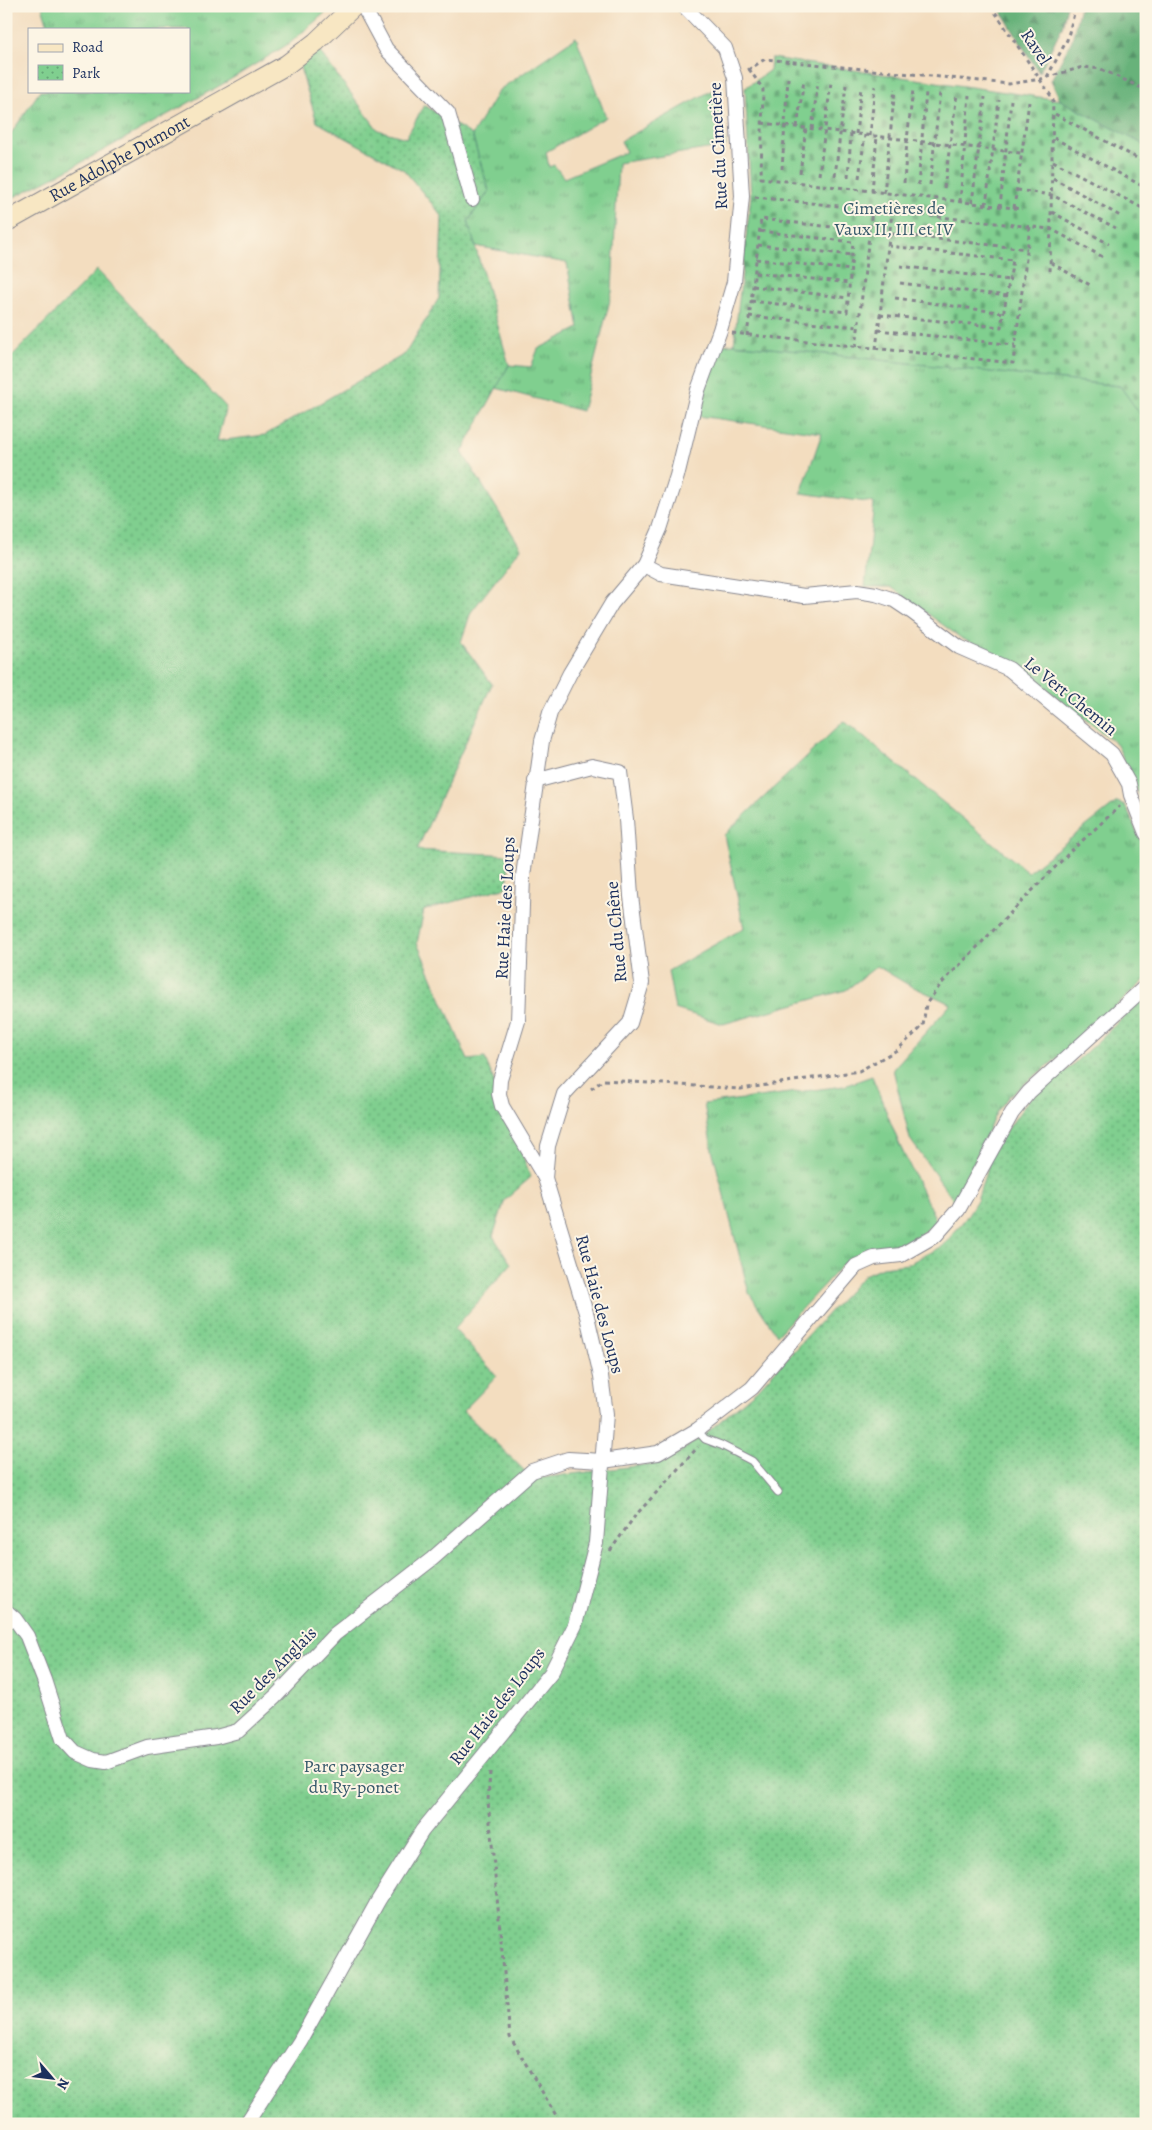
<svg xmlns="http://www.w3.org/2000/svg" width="1152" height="2130" font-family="Alegreya,serif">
<defs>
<pattern id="grass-tufts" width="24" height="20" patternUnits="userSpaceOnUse" patternTransform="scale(1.25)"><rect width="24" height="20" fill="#80cf8f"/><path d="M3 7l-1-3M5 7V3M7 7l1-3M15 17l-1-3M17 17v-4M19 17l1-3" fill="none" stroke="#68a878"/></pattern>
<pattern id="forest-firs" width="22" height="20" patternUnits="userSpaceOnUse" patternTransform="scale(1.25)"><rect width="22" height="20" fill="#68b27a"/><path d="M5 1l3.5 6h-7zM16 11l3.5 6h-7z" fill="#559167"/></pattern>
<pattern id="cemetery-stones" width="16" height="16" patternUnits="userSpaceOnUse" patternTransform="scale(1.25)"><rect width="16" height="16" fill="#80cf8f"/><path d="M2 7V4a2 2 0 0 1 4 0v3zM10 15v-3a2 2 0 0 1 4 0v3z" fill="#68a878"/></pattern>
<pattern id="park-dots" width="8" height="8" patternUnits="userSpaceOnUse" patternTransform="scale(1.25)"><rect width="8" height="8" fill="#80cf8f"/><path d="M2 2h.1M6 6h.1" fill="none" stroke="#68a878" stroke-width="1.8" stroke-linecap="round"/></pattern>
</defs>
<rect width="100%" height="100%" fill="#fcf5e5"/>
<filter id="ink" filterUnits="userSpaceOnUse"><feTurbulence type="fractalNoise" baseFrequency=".02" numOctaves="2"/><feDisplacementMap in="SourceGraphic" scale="10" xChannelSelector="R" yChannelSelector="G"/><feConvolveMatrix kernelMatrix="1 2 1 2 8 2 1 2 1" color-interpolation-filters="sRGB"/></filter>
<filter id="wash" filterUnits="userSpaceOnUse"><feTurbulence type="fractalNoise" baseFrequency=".0096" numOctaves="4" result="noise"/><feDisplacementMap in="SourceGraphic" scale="20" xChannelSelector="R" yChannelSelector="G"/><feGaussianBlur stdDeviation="1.12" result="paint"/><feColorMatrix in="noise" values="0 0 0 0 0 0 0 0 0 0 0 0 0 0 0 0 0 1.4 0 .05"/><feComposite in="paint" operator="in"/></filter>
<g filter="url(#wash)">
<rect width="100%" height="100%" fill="#f3ddbf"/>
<g fill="url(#grass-tufts)" stroke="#4e7f76">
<path d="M 42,6 L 333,6 L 290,43 L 228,81 L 77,165 L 6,201 L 6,141 L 40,91 L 189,91 L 189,29 L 49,29 Z"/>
<path d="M 576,37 L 606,117 L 546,152 L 549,167 L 554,165 L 564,178 L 626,152 L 621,141 L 718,87 L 726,146 L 618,163 L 612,292 L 582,411 L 496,388 L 509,365 L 531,367 L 538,349 L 579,328 L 567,263 L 475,246 L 468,221 L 489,191 L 472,135 L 499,90 Z"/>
<path d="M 734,344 L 1120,386 L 1146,420 L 1146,813 L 1117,744 L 1013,663 L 961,638 L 891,587 L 865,587 L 874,503 L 801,493 L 822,433 L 698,416 L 717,345 Z"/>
<path d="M 844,721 L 1028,872 L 1117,802 L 1125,805 L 1146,852 L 1146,979 L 1064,1053 L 1009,1096 L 996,1113 L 963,1186 L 954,1201 L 910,1139 L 893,1069 L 951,1004 L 907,984 L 877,966 L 846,990 L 723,1024 L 675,1009 L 668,971 L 744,928 L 724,835 Z"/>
<path d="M 872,1076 L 900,1146 L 937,1222 L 906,1245 L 844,1263 L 777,1335 L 749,1293 L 712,1149 L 704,1104 L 844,1086 Z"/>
</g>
<g fill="url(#forest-firs)" stroke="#42706c">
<path d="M 998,6 L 1067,6 L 1062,27 L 1039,73 Z"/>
<path d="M 1080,6 L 1146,6 L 1146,146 L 1060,100 L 1051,80 L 1072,40 Z"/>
</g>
<path fill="url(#cemetery-stones)" stroke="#4e7f76" d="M 771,58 L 1060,100 L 1146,146 L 1146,399 L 1140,414 L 1120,386 L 734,344 L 751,196 L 745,88 L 770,70 Z"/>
<path fill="url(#park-dots)" stroke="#4e7f76" d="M 317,48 L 378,130 L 406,138 L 424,105 L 472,135 L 489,191 L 468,221 L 509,365 L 462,452 L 521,548 L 471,612 L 461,642 L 492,684 L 417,850 L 510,855 L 507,887 L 424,910 L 417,943 L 468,1060 L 485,1058 L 531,1177 L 505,1200 L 493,1236 L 511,1264 L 454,1329 L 497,1376 L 463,1411 L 533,1479 L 666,1462 L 705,1434 L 757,1390 L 864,1275 L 882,1267 L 908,1264 L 944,1245 L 965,1219 L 977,1200 L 993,1150 L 1029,1099 L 1067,1070 L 1146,996 L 1146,2124 L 6,2124 L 6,362 L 97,270 L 226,407 L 217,441 L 265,435 L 405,354 L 439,298 L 442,216 L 404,170 L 317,122 L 299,64 Z"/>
</g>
<g filter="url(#ink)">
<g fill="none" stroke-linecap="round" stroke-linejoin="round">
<defs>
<path id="lane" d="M 697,1430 L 705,1439 L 721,1445 L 752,1461 L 778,1492"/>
<g id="street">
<path d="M 363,6 L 386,49 L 448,113 L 472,199"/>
<path d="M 644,565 L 661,574 L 804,596 L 857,591 L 876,594 L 894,600 L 912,612 L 959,647 L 1009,669 L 1112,754 L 1129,784 L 1131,795 L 1146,833"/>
<path d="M 535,781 L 592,766 L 620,772 L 626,819 L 631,896 L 642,983 L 630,1023 L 564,1094 L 548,1146 L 545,1178"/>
<path d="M 6,1611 L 15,1619 L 27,1636 L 44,1680 L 63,1739 L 75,1752 L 93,1760 L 106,1762 L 147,1747 L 216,1737 L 238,1731 L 275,1697 L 335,1634 L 432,1559 L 532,1471 L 568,1459 L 603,1461 L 658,1453 L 697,1430 L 752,1388 L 856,1266 L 874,1258 L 901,1255 L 936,1235 L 958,1210 L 1012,1113 L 1029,1092 L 1146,986"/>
<path d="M 246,2124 L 300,2041 L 378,1901 L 422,1831 L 551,1673 L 575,1625 L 596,1543 L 606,1414 L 601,1376 L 587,1316 L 545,1178 L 502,1106 L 499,1094 L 500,1080 L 518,1021 L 523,876 L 542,741 L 550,713 L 570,673 L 612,603 L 644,565 L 660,529 L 677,476 L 698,390 L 720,330 L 734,282 L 742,196 L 735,78 L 725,48 L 684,6"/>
</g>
<g id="secondary">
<path id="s1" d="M 6,222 L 286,65 L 316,42 L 354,6"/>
</g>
</defs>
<use href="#lane" stroke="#87868e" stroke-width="9"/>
<use href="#street" stroke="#87868e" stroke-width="16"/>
<use href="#secondary" stroke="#87868e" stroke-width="21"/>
<g stroke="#87868e" stroke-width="3" stroke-dasharray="4 4" stroke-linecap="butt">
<path d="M 991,6 L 1053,99 L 1050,273"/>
<path d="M 749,69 L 763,89 L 761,178 L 1022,209"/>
<path d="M 748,70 L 765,59 L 1009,84 L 1041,79 L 1083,67 L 1101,69 L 1146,90"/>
<path d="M 1047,77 L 1067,40 L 1076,6"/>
<path d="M 1055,114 L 1146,163"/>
<path d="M 762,123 L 1021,153"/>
<path d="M 797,127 L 804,80"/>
<path d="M 812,129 L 818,81"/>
<path d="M 856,134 L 861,87"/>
<path d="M 870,136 L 875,86"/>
<path d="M 1054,138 L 1146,188"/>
<path d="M 1053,161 L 1146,210"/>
<path d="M 782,169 L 788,78"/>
<path d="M 800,173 L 806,128"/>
<path d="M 819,175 L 831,82"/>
<path d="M 835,176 L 846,85"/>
<path d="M 848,177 L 851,134"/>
<path d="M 859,178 L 865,135"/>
<path d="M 1053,178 L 1120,216"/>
<path d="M 904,183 L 907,140 L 913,90"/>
<path d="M 918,185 L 926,92"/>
<path d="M 930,185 L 940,92"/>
<path d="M 944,188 L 957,94"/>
<path d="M 1017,190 L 1052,195 L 1116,228"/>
<path d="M 872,191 L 877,136"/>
<path d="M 884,193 L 895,89"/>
<path d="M 755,197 L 1051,229 L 1103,257"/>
<path d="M 960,202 L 969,95"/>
<path d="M 972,203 L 985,97"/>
<path d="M 986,205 L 999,100"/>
<path d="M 1000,207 L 1011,100"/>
<path d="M 1014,208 L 1029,102"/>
<path d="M 1052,212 L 1109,244"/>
<path d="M 758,245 L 852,255"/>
<path d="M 756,259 L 851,270"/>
<path d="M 1051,263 L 1090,285"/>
<path d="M 900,266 L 1009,280"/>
<path d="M 755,273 L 850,283"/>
<path d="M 900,283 L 1007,296"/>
<path d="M 753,286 L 848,298"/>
<path d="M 895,298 L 1004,313"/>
<path d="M 751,301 L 847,312 L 853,242 L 759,231"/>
<path d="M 880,315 L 1001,327 L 1013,260 L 889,246"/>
<path d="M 749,316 L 858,327"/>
<path d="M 878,330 L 1015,345"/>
<path d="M 732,333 L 1013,363 L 1030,227"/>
<path d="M 747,336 L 761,219 L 1027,249"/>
<path d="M 856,347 L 872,210"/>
<path d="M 876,349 L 892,212"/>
<path d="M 591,1089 L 603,1080 L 741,1089 L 859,1071 L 897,1050 L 923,1026 L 926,1004 L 941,984 L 1071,851 L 1120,806"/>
<path d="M 610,1551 L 635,1516 L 698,1447"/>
<path d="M 490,1772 L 488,1801 L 510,2037 L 561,2124"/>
</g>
<use href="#lane" stroke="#fff" stroke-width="7"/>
<use href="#street" stroke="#fff" stroke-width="14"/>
<use href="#secondary" stroke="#f8e7c3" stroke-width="19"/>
</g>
</g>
<g text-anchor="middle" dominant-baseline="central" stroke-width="4" stroke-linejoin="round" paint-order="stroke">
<g font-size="18" fill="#1b2f5e" stroke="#fcf5e5">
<text transform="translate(1036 47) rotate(56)">Ravel</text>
<text transform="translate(718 146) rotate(-93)">Rue du Cimetière</text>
<text stroke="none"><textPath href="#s1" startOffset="130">Rue Adolphe Dumont</textPath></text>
<text transform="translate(1071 696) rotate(39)">Le Vert Chemin</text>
<text transform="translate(505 908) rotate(-87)">Rue Haie des Loups</text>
<text transform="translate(616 932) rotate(-95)">Rue du Chêne</text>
<text transform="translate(600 1304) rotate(75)">Rue Haie des Loups</text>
<text transform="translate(273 1670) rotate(-45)">Rue des Anglais</text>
<text transform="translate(497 1706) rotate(-52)">Rue Haie des Loups</text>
</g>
<g font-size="18" fill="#34576a" stroke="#fcf5e5">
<text x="894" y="208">Cimetières de<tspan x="894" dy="21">Vaux II, III et IV</tspan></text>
<text x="354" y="1766">Parc paysager<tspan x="354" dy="21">du Ry-ponet</tspan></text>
</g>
</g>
<rect width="1152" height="2130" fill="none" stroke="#fcf5e5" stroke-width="25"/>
<rect x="28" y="28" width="162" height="65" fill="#fcf5e5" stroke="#a2a6af"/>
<rect x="38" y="44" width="25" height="8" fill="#f8e7c3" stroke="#a2a6af"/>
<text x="72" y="52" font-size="15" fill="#1b2f5e">Road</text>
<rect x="38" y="65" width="25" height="15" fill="url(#park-dots)" stroke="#a2a6af"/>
<text x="72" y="78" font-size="15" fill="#1b2f5e">Park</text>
<g transform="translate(52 2078) rotate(118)" stroke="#fcf5e5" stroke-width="4" paint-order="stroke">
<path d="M0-4L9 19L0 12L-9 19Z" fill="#1b2f5e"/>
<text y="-8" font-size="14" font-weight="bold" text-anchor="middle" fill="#1b2f5e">N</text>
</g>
</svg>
